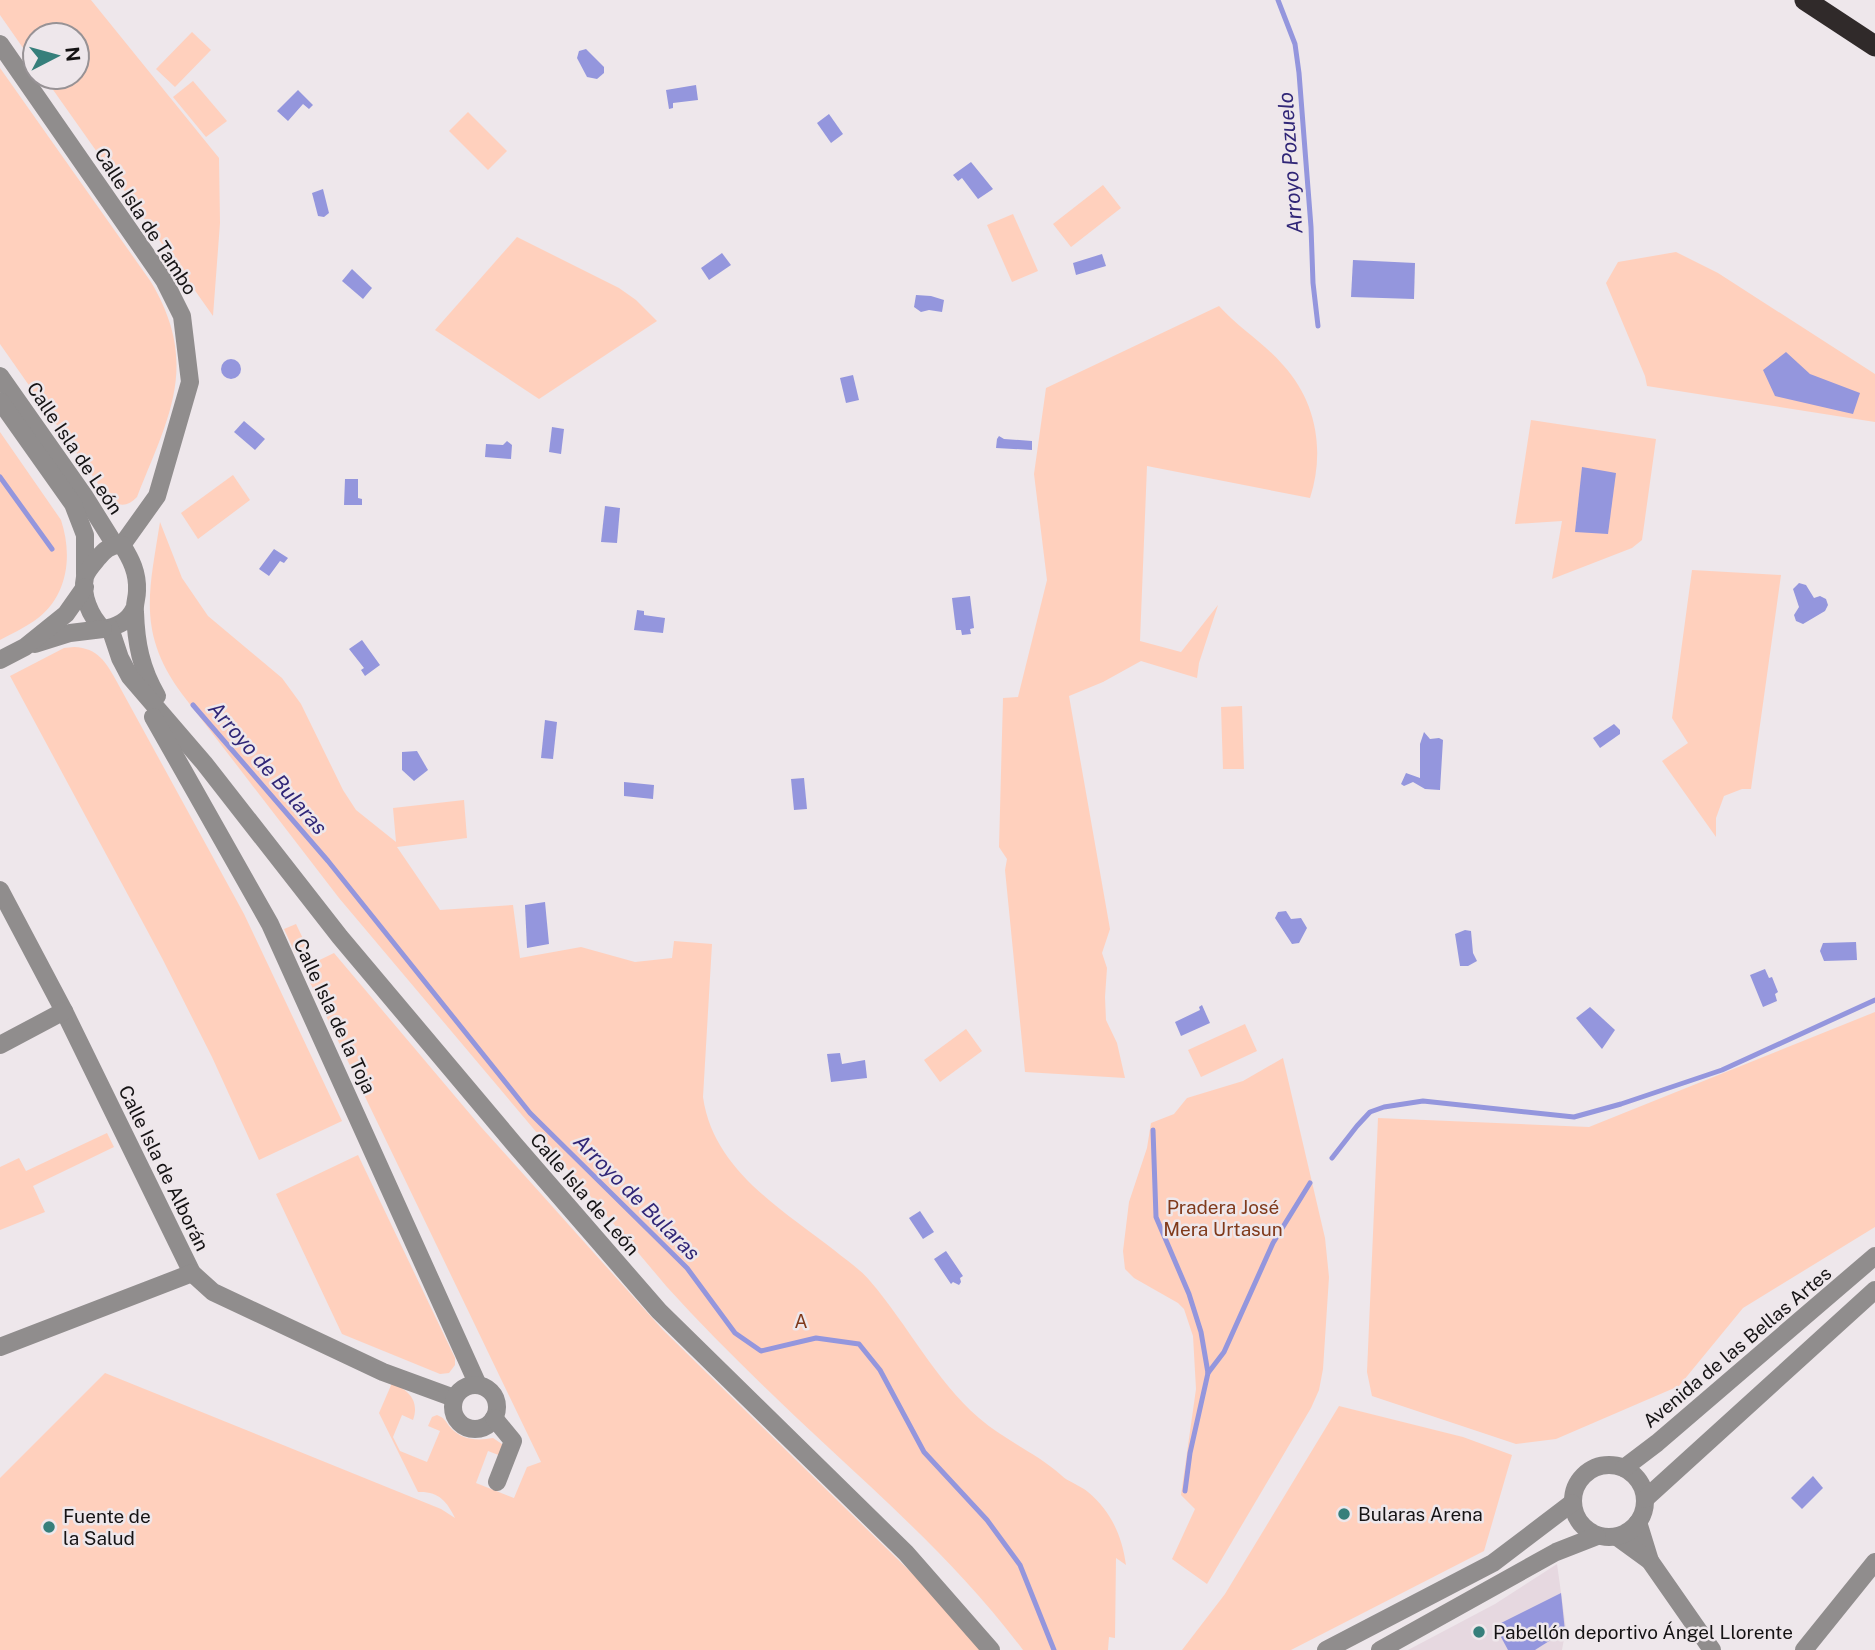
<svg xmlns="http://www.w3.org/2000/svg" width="1875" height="1650" font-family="'Public Sans',sans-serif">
<rect width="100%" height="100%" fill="#eee7eb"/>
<path fill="#e6d8e0" d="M 1557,1564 L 1566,1628 L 1562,1650 L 1408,1650 L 1495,1604 Z"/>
<g fill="#ffd0bd">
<path d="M 0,0 L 91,0 L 219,158 L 220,223 L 213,316 L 44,77 L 77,77 L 77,35 L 35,35 L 35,65 L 0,15 Z"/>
<path d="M 192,32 L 211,50 L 175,87 L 156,69 Z"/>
<path d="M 0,68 L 151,282 C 200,365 169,416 137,497 C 128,507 118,507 108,498 L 0,344 Z"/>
<path d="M 193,81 L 227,121 L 206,137 L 173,97 Z"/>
<path d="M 468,112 L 507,151 L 488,170 L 449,131 Z"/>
<path d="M 1103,185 L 1121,208 L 1071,247 L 1053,224 Z"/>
<path d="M 1013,214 L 1038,271 L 1012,282 L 987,225 Z"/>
<path d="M 517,237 L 619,288 L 636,300 L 657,321 L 539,399 L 435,330 Z"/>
<path d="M 1676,252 L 1718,273 L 1875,374 L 1875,422 L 1647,386 L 1645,376 L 1606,283 L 1618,262 Z"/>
<path d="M 1219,306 C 1239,328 1264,343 1283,365 C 1317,402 1325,452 1310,498 L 1147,466 L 1140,641 L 1181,652 L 1218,605 L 1199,663 L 1197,678 L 1141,661 L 1103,682 L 1069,696 L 1110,929 L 1102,953 L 1107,968 L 1105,997 L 1106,1020 L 1117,1043 L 1125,1078 L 1025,1072 L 1005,870 L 1007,859 L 999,847 L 1003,698 L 1018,697 L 1047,580 L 1034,474 L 1046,388 Z"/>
<path d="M 1531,420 L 1656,439 L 1642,540 L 1632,548 L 1552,579 L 1562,521 L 1515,524 Z"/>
<path d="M 0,432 L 61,520 C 73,556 68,598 34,621 C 24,628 11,634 0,640 Z"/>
<path d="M 233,475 L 250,500 L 198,539 L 181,513 Z"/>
<path d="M 160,522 L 182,578 L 208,616 L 282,678 L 301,704 L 343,790 L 356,810 L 396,842 L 393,808 L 464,800 L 467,838 L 397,847 L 440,910 L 513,905 L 520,958 L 581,947 L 635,962 L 672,958 L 674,941 L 712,944 L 703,1097 C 713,1169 781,1209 834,1250 C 846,1260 860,1269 870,1281 C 908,1325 935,1380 979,1418 C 1004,1440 1038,1454 1061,1475 C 1068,1482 1080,1485 1088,1492 C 1111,1511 1122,1536 1126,1565 L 1116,1558 L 1115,1638 L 1109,1637 L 1108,1650 L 1023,1650 C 966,1574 898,1512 829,1448 C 773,1396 718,1343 667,1287 L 339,898 L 182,694 C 137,633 149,592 160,522 Z"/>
<path d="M 1692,570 L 1781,575 L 1751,789 L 1742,789 L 1724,796 L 1716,818 L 1716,837 L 1662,761 L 1688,743 L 1672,718 Z"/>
<path d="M 74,647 C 98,648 106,662 117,682 L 244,914 L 342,1121 L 259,1160 L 212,1057 L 162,958 L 10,676 L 64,648 Z"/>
<path d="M 1242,706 L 1244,769 L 1223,769 L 1221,707 Z"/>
<path d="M 296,924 L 307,947 L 295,953 L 284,929 Z"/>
<path d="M 334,953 L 481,1127 L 663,1330 L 927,1588 L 980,1650 L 0,1650 L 0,1478 L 105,1373 L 441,1509 L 455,1518 C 447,1501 438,1491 418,1492 L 379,1413 L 392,1383 C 408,1390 420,1400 413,1420 L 402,1415 L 393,1437 L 400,1451 L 427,1462 L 440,1431 L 428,1426 L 432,1417 L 437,1415 C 445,1418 445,1421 450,1427 C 461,1440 477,1441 493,1438 L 502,1444 L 501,1456 L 488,1451 L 476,1483 L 514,1498 L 527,1467 L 541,1462 L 303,968 Z"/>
<path d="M 1875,1012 L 1875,1227 L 1743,1308 L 1679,1386 L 1556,1439 L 1516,1444 L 1372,1396 L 1367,1372 L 1378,1118 L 1589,1127 Z"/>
<path d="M 1245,1024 L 1257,1051 L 1201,1077 L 1188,1050 Z"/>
<path d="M 966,1029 L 982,1051 L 940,1082 L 924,1060 Z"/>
<path d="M 1283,1058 L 1325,1238 L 1329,1277 L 1323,1369 L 1319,1390 L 1311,1408 L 1207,1584 L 1172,1559 L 1195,1509 L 1181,1495 L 1196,1389 L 1193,1336 L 1184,1309 L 1178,1303 L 1134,1278 L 1125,1269 L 1123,1251 L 1129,1202 L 1147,1148 L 1151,1123 L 1174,1114 L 1187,1098 L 1243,1081 Z"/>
<path d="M 107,1133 L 114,1147 L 33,1186 L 45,1212 L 0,1230 L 0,1167 L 19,1158 L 26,1171 Z"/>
<path d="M 358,1155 L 455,1358 L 455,1365 L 449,1373 L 440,1374 L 342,1334 L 276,1194 Z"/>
<path d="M 1339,1406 L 1463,1437 L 1512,1455 L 1484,1551 L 1291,1650 L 1182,1650 L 1225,1594 Z"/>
</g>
<g fill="#9496dd">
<path d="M 586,49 L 604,67 L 604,73 L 597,79 L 587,77 L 577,58 L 579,51 Z"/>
<path d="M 696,85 L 698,100 L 673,103 L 673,108 L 669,109 L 666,90 Z"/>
<path d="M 298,90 L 313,105 L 309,109 L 303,104 L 288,121 L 277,111 Z"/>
<path d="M 829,114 L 843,134 L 831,143 L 817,123 Z"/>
<path d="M 971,162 L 993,189 L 978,199 L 962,178 L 958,181 L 953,175 Z"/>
<path d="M 323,189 L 329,213 L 324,217 L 318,216 L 312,193 Z"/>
<path d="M 722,253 L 731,265 L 709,280 L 701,268 Z"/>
<path d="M 1102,254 L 1106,266 L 1076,275 L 1073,263 Z"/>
<path d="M 1353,260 L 1415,263 L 1414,299 L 1351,297 Z"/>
<path d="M 352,269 L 372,288 L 363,299 L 342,281 Z"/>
<path d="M 916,295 L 931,296 L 944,300 L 942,312 L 929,310 L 921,312 L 914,307 Z"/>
<path d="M 1786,352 L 1810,374 L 1860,393 L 1853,414 L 1775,396 L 1763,370 Z"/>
<circle cx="231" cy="369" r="10"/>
<path d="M 853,375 L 859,400 L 846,403 L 840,378 Z"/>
<path d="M 244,421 L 265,439 L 255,450 L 234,432 Z"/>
<path d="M 552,427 L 564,429 L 561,454 L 549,452 Z"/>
<path d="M 999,436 L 1004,439 L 1032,441 L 1032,450 L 996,448 L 997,439 Z"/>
<path d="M 507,441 L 512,445 L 511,459 L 485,457 L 486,444 L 503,445 Z"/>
<path d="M 1582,467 L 1616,473 L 1608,534 L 1575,532 Z"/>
<path d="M 345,479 L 358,479 L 358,498 L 362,499 L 362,505 L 344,505 Z"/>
<path d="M 605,506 L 620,508 L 617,543 L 601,542 Z"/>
<path d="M 274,549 L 288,558 L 284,563 L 280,561 L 269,576 L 259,569 Z"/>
<path d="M 1799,583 L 1806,585 L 1814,598 L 1820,596 L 1826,599 L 1828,605 L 1825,611 L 1803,624 L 1796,621 L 1794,615 L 1799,607 L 1793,589 Z"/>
<path d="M 970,596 L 974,628 L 970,629 L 971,634 L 962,635 L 961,630 L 956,630 L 952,598 Z"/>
<path d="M 637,610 L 644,611 L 644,615 L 665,618 L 663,633 L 634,630 Z"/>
<path d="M 362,640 L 380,665 L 365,676 L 361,670 L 364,668 L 349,649 Z"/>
<path d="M 545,720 L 557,722 L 553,759 L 541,758 Z"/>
<path d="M 1614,724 L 1620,730 L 1620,734 L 1600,748 L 1593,738 Z"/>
<path d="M 1424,732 L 1430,739 L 1439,738 L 1443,740 L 1440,790 L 1425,789 L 1413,782 L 1404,786 L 1401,784 L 1406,773 L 1420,778 L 1420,744 Z"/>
<path d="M 417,751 L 428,770 L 414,781 L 402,770 L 402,752 Z"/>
<path d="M 804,778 L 807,809 L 794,810 L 791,779 Z"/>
<path d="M 624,782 L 654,785 L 653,799 L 624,796 Z"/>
<path d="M 545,902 L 549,944 L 527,948 L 525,905 Z"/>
<path d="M 1286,911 L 1291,919 L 1301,918 L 1307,928 L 1299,943 L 1292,944 L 1275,918 L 1278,912 Z"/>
<path d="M 1465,930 L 1471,931 L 1473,953 L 1477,961 L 1468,966 L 1460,966 L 1455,934 Z"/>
<path d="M 1856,942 L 1857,960 L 1824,961 L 1820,951 L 1823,943 Z"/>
<path d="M 1765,969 L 1769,978 L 1772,977 L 1778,992 L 1775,994 L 1777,1001 L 1763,1007 L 1750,975 Z"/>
<path d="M 1202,1005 L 1210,1023 L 1181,1036 L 1175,1022 L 1200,1010 L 1199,1007 Z"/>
<path d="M 1590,1007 L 1615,1030 L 1602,1049 L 1576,1018 Z"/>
<path d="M 840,1053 L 842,1064 L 865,1060 L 867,1078 L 831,1082 L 827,1054 Z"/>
<path d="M 920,1211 L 934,1232 L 923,1239 L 909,1218 Z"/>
<path d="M 946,1251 L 963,1276 L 960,1278 L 961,1282 L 959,1285 L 953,1282 L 951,1284 L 934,1259 Z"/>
<path d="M 1813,1476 L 1823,1488 L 1802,1509 L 1791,1498 Z"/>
<path d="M 1561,1593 L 1565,1631 L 1535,1650 L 1508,1650 L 1495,1626 Z"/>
</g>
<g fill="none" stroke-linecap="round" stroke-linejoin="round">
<g stroke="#9496dd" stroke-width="5">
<path d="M 1278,0 L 1295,44 L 1299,73 L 1311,227 L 1313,283 L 1318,326"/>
<path d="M 0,477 L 52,549"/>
<path d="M 193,705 L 328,861 L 530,1113 L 687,1268 L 735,1333 L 761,1351 L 816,1338 L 859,1344 L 880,1370 L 924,1452 L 987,1520 L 1020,1565 L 1054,1650"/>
<path d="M 1153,1130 L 1156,1217 L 1189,1294 L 1201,1332 L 1208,1373 L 1190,1453 L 1185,1491"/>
<path d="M 1332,1158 L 1357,1126 L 1370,1112 L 1384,1107 L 1423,1101 L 1574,1117 L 1621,1104 L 1722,1070 L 1875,1000"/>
<path d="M 1208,1373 L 1224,1352 L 1273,1243 L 1310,1183"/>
</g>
<g stroke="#908d8d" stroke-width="18">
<path d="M 0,44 L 164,280 L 182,316 L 190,382 L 157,496 L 122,545"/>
<path d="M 0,376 L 85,497 L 115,545"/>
<path d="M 0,401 L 73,504 L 85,535 L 85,574"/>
<path d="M 134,609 C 128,622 117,627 103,629 C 90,616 81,595 85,577 C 87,570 94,563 98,558 C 104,550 111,544 122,545 C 131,559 138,573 137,591 C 137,598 134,605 135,612 C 136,643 141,669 157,696"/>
<path d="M 110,628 L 120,658 L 130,677 L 204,763 L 340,937 L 515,1145 L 659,1311 L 906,1553 L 991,1650"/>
<path d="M 35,644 L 70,633 L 103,629"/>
<path d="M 0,660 L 25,647 L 66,614 L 85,587"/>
<path d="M 153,717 L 270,924 L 478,1385"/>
<path d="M 0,890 L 64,1011 L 192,1273 L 213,1292 L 383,1372 L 454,1398"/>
<path d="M 0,1045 L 64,1011"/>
<path d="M 0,1347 L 192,1273"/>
<circle cx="475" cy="1407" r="22"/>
<path d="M 494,1418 L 513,1441 L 497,1482"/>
<path d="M 1638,1522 L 1650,1561"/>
<path d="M 1617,1537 L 1650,1561 L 1712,1650"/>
<path d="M 1804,1650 L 1875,1562"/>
</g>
<g stroke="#908d8d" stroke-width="18">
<circle cx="1609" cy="1501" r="36"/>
<path d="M 1624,1468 L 1657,1443 L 1875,1256"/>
<path d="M 1645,1499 L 1875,1290"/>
<path d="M 1326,1650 L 1493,1563 L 1572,1503"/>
<path d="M 1380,1650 L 1556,1552 L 1597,1536"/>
</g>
<path stroke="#302a2a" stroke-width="21" d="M 1805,0 L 1875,46"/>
</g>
<g fill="#367f7b" stroke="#eee7eb" stroke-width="2.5">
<circle cx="1344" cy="1514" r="7"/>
<circle cx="49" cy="1527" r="7"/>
<circle cx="1479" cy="1632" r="7"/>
</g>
<g text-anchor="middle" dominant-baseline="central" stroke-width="5" stroke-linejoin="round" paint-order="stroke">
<g font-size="19" fill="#151314" stroke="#eee7eb">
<text transform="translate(146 221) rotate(57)">Calle Isla de Tambo</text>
<text transform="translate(75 448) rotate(56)">Calle Isla de León</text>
<text transform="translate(335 1016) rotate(65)">Calle Isla de la Toja</text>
<text transform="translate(164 1168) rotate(64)">Calle Isla de Alborán</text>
<text transform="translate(585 1194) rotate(49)">Calle Isla de León</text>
<text transform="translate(1737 1347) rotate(-40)">Avenida de las Bellas Artes</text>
</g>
<g font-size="19" fill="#803a1b" stroke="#eee7eb">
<text x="1223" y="1207">Pradera José<tspan x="1223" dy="22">Mera Urtasun</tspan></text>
<text x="801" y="1321">A</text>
</g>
<g font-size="19" fill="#151314" stroke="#eee7eb" text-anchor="start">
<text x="1358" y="1514">Bularas Arena</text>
<text x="63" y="1516">Fuente de<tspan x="63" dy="22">la Salud</tspan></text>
<text x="1493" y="1632">Pabellón deportivo Ángel Llorente</text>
</g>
<g font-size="21" font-style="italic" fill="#302677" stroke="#eee7eb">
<text transform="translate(1290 163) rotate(-94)">Arroyo Pozuelo</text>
<text transform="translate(268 768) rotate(49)">Arroyo de Bularas</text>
<text transform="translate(637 1197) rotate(45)">Arroyo de Bularas</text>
</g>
</g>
<g transform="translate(56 56) rotate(84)"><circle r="33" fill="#eee7eb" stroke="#979295" stroke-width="2"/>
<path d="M0-5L12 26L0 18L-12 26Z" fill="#367f7b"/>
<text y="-10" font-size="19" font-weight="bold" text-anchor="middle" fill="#151314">N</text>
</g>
</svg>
